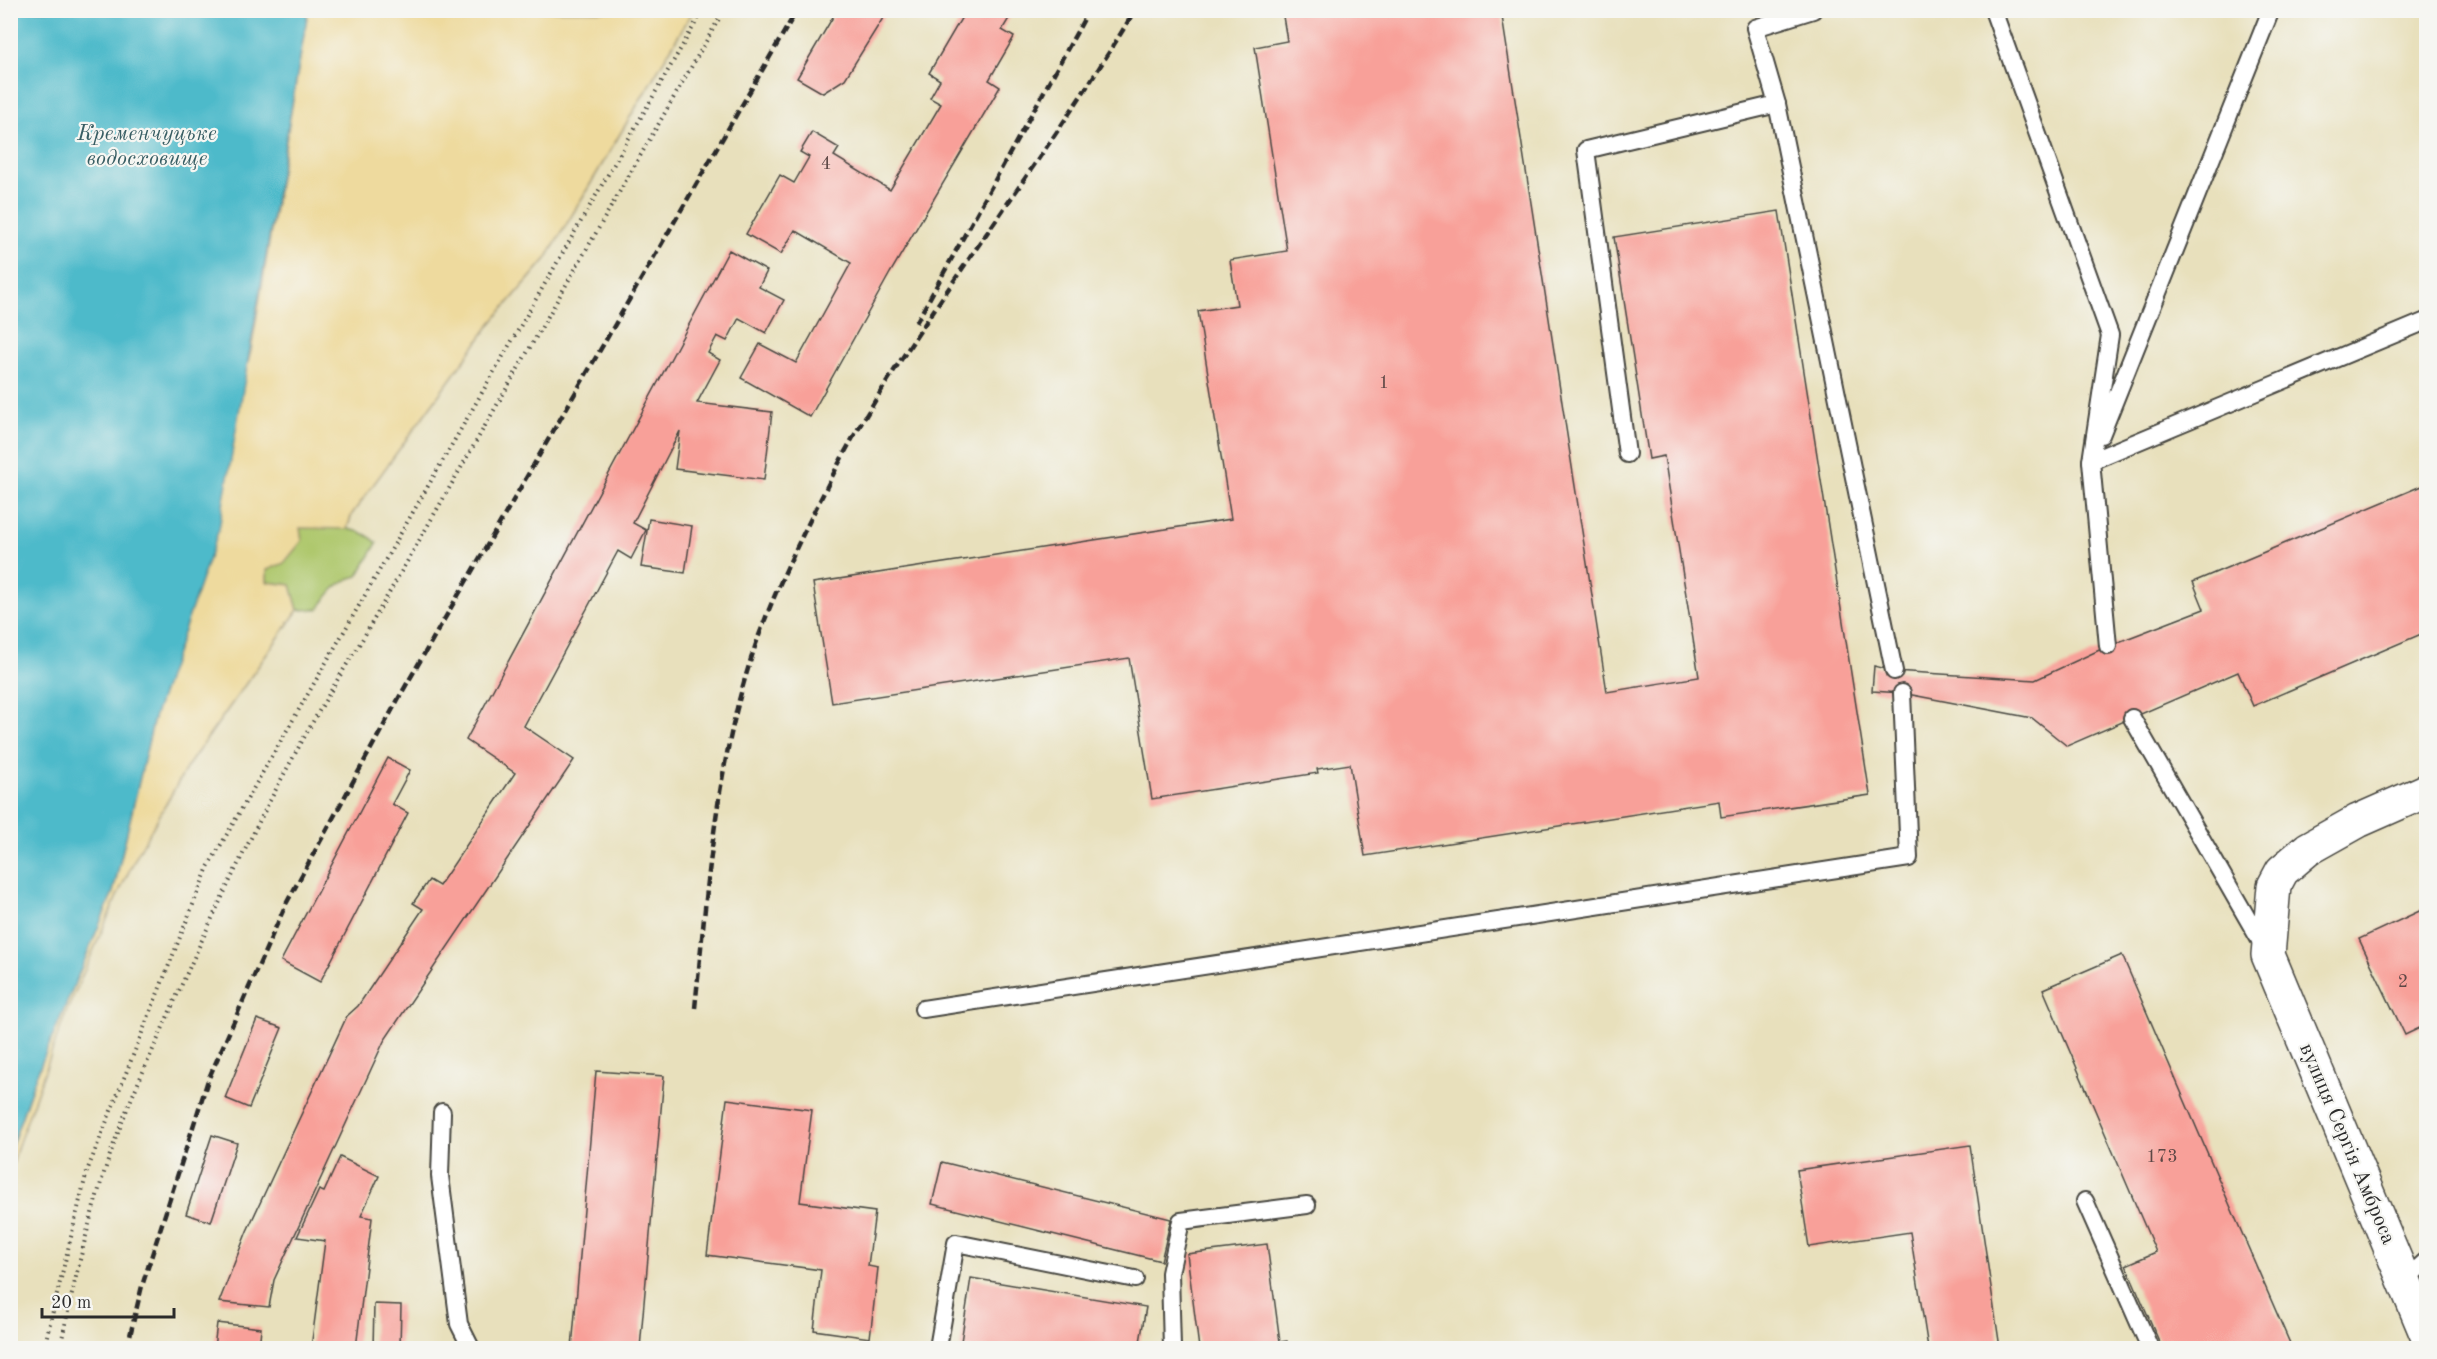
<svg xmlns="http://www.w3.org/2000/svg" width="2437" height="1359" font-family="'Old Standard TT',serif">
<rect width="100%" height="100%" fill="#f6f6f2"/>
<filter id="ink" filterUnits="userSpaceOnUse"><feTurbulence type="fractalNoise" baseFrequency=".0167" numOctaves="2"/><feDisplacementMap in="SourceGraphic" scale="12" xChannelSelector="R" yChannelSelector="G"/><feConvolveMatrix kernelMatrix="1 2 1 2 8 2 1 2 1" color-interpolation-filters="sRGB"/></filter>
<filter id="wash" filterUnits="userSpaceOnUse"><feTurbulence type="fractalNoise" baseFrequency=".008" numOctaves="4" result="noise"/><feDisplacementMap in="SourceGraphic" scale="24" xChannelSelector="R" yChannelSelector="G"/><feGaussianBlur stdDeviation="1.35" result="paint"/><feColorMatrix in="noise" values="0 0 0 0 0 0 0 0 0 0 0 0 0 0 0 0 0 1.4 0 .05"/><feComposite in="paint" operator="in"/></filter>
<g filter="url(#wash)">
<rect width="100%" height="100%" fill="#e8e0bc"/>
<path fill="#afc86d" stroke="#6d7a4c" stroke-width="1.5" d="M 300,528 C 326,529 358,523 377,543 L 358,576 C 339,580 329,593 319,609 L 298,610 L 291,585 L 267,582 L 267,570 L 284,563 Z"/>
<path fill="#eeda9e" stroke="#8c8264" stroke-width="1.5" d="M 308,11 L 693,11 L 546,259 L 492,322 L 352,514 L 347,529 L 300,528 L 302,541 L 284,563 L 267,570 L 267,582 L 291,585 L 298,610 L 187,767 L 137,855 L 118,894 L 65,1015 L 17,1148 L 11,1172 L 11,1148 L 34,1081 L 113,892 L 154,718 L 251,351 Z"/>
<path fill="#4ebaca" stroke="#3c727a" stroke-width="1.5" d="M 11,10 L 308,11 L 219,529 L 154,718 L 113,892 L 34,1081 L 11,1148 Z"/>
<g id="blocks">
<g fill="#f8a099">
<path d="M 837,10 L 888,10 L 845,79 L 823,93 L 797,78 Z"/>
<path d="M 966,10 L 1014,10 L 1002,30 L 1014,37 L 989,80 L 1000,87 L 890,273 L 810,417 L 741,378 L 760,344 L 796,363 L 851,263 L 795,230 L 781,254 L 746,234 L 780,175 L 794,183 L 809,157 L 800,152 L 812,132 L 839,148 L 834,156 L 890,190 L 941,104 L 930,98 L 940,80 L 929,73 Z"/>
<path d="M 1282,10 L 1501,10 L 1607,692 L 1699,677 L 1664,456 L 1649,459 L 1614,237 L 1779,211 L 1870,795 L 1721,817 L 1719,801 L 1365,856 L 1350,764 L 1317,769 L 1318,773 L 1152,799 L 1129,658 L 832,703 L 813,583 L 1231,519 L 1198,311 L 1237,305 L 1230,260 L 1287,251 L 1255,47 L 1287,41 Z"/>
<path d="M 729,250 L 767,271 L 759,287 L 784,300 L 766,333 L 739,318 L 727,341 L 717,336 L 708,353 L 720,360 L 697,403 L 772,412 L 764,480 L 675,469 L 680,431 L 633,523 L 646,530 L 631,559 L 618,551 L 524,726 L 574,760 L 384,1041 L 274,1280 L 269,1307 L 219,1302 L 247,1231 L 347,1016 L 358,1006 L 423,909 L 413,903 L 429,880 L 439,886 L 515,773 L 466,740 Z"/>
<path d="M 2426,484 L 2426,632 L 2253,706 L 2238,672 L 2067,746 L 2032,718 L 1902,693 L 1872,691 L 1874,666 L 1894,671 L 2035,680 L 2108,646 L 2204,609 L 2193,582 Z"/>
<path d="M 649,519 L 692,526 L 685,573 L 641,567 Z"/>
<path d="M 388,758 L 410,770 L 392,804 L 408,813 L 320,982 L 281,961 Z"/>
<path d="M 2426,908 L 2426,1025 L 2405,1035 L 2359,939 Z"/>
<path d="M 2122,955 L 2235,1217 L 2292,1348 L 2162,1348 L 2126,1265 L 2156,1252 L 2043,989 Z"/>
<path d="M 257,1019 L 282,1028 L 249,1108 L 225,1098 Z"/>
<path d="M 596,1071 L 664,1076 L 640,1348 L 572,1348 Z"/>
<path d="M 727,1099 L 812,1110 L 800,1202 L 875,1212 L 868,1266 L 878,1268 L 870,1338 L 814,1330 L 821,1270 L 707,1255 Z"/>
<path d="M 212,1135 L 237,1143 L 211,1222 L 186,1214 Z"/>
<path d="M 1970,1145 L 2000,1348 L 1928,1348 L 1910,1232 L 1809,1247 L 1797,1170 Z"/>
<path d="M 340,1157 L 379,1176 L 361,1216 L 372,1218 L 356,1348 L 311,1348 L 325,1241 L 297,1237 L 319,1190 L 324,1192 Z"/>
<path d="M 942,1162 L 1171,1219 L 1161,1261 L 932,1204 Z"/>
<path d="M 1267,1244 L 1280,1342 L 1287,1341 L 1288,1348 L 1199,1348 L 1187,1254 Z"/>
<path d="M 971,1278 L 1146,1307 L 1139,1348 L 960,1348 Z"/>
<path d="M 374,1304 L 401,1305 L 400,1348 L 373,1348 Z"/>
<path d="M 217,1323 L 261,1328 L 259,1348 L 214,1348 Z"/>
</g>
</g>
</g>
<g filter="url(#ink)">
<use href="#blocks" fill-opacity="0" stroke="#474641" stroke-width="1.5"/>
<g fill="none" stroke-linecap="round" stroke-linejoin="round">
<defs>
<g id="lane">
<path d="M 1813,10 L 1755,28 L 1777,104 L 1894,671"/>
<path d="M 1993,10 L 2110,335 L 2091,461 L 2108,646"/>
<path d="M 2101,435 L 2271,10"/>
<path d="M 1627,454 L 1586,150 L 1777,104"/>
<path d="M 2091,461 L 2426,321"/>
<path d="M 2132,718 L 2265,949"/>
<path d="M 923,1009 L 1909,858 L 1902,693"/>
<path d="M 442,1112 L 440,1176 L 459,1324 L 471,1348"/>
<path d="M 2085,1201 L 2150,1348"/>
<path d="M 2404,1281 L 2426,1261"/>
<path d="M 938,1348 L 956,1243 L 1135,1279"/>
<path d="M 1172,1348 L 1170,1273 L 1181,1221 L 1307,1205"/>
</g>
<path id="street" d="M 2426,791 L 2358,821 L 2308,849 L 2282,871 L 2274,886 L 2268,955 L 2426,1333"/>
</defs>
<use href="#lane" stroke="#474641" stroke-width="20"/>
<use href="#street" stroke="#474641" stroke-width="36"/>
<g stroke="#474641" stroke-width="4" stroke-dasharray="1.5 4.5" stroke-linecap="butt">
<path d="M 44,1348 L 87,1171 L 208,867 L 703,10"/>
<path d="M 60,1348 C 76,1275 92,1201 119,1130 C 133,1092 151,1055 167,1018 C 224,888 286,760 362,640 L 724,10"/>
</g>
<use href="#lane" stroke="#fff" stroke-width="16"/>
<use href="#street" stroke="#fff" stroke-width="33"/>
<g stroke="#2b2b2b" stroke-width="4.5" stroke-dasharray="9 4.5" stroke-linecap="butt">
<path d="M 916,323 L 1089,10"/>
<path d="M 695,1008 C 707,892 715,773 750,662 C 767,608 791,558 816,508 C 829,483 841,458 855,434 C 941,288 1048,156 1135,10"/>
<path d="M 127,1348 L 142,1286 L 208,1080 L 286,904 L 401,694 L 797,10"/>
</g>
</g>
</g>
<g text-anchor="middle" dominant-baseline="central" stroke-width="4.5" stroke-linejoin="round" paint-order="stroke">
<g font-size="18" fill="#5e4846">
<text x="826" y="164">4</text>
<text x="1384" y="383">1</text>
<text x="2403" y="982">2</text>
<text x="2162" y="1157">173</text>
</g>
<g font-size="21" fill="#2b2b2b" stroke="#f6f6f2">
<text transform="translate(2347 1144) rotate(67)">вулиця Сергія Амброса</text>
</g>
<g font-size="22" font-style="italic" fill="#375d63" stroke="#f6f6f2">
<text x="147" y="134">Кременчуцьке<tspan x="147" dy="25">водосховище</tspan></text>
</g>
</g>
<rect width="2437" height="1359" fill="none" stroke="#f6f6f2" stroke-width="36"/>
<path d="M42 1308v9h132v-9" fill="none" stroke="#2b2b2b" stroke-width="3"/>
<text x="51" y="1308" font-size="18" fill="#2b2b2b" stroke="#f6f6f2" stroke-width="4.5" paint-order="stroke">20 m</text>
</svg>
